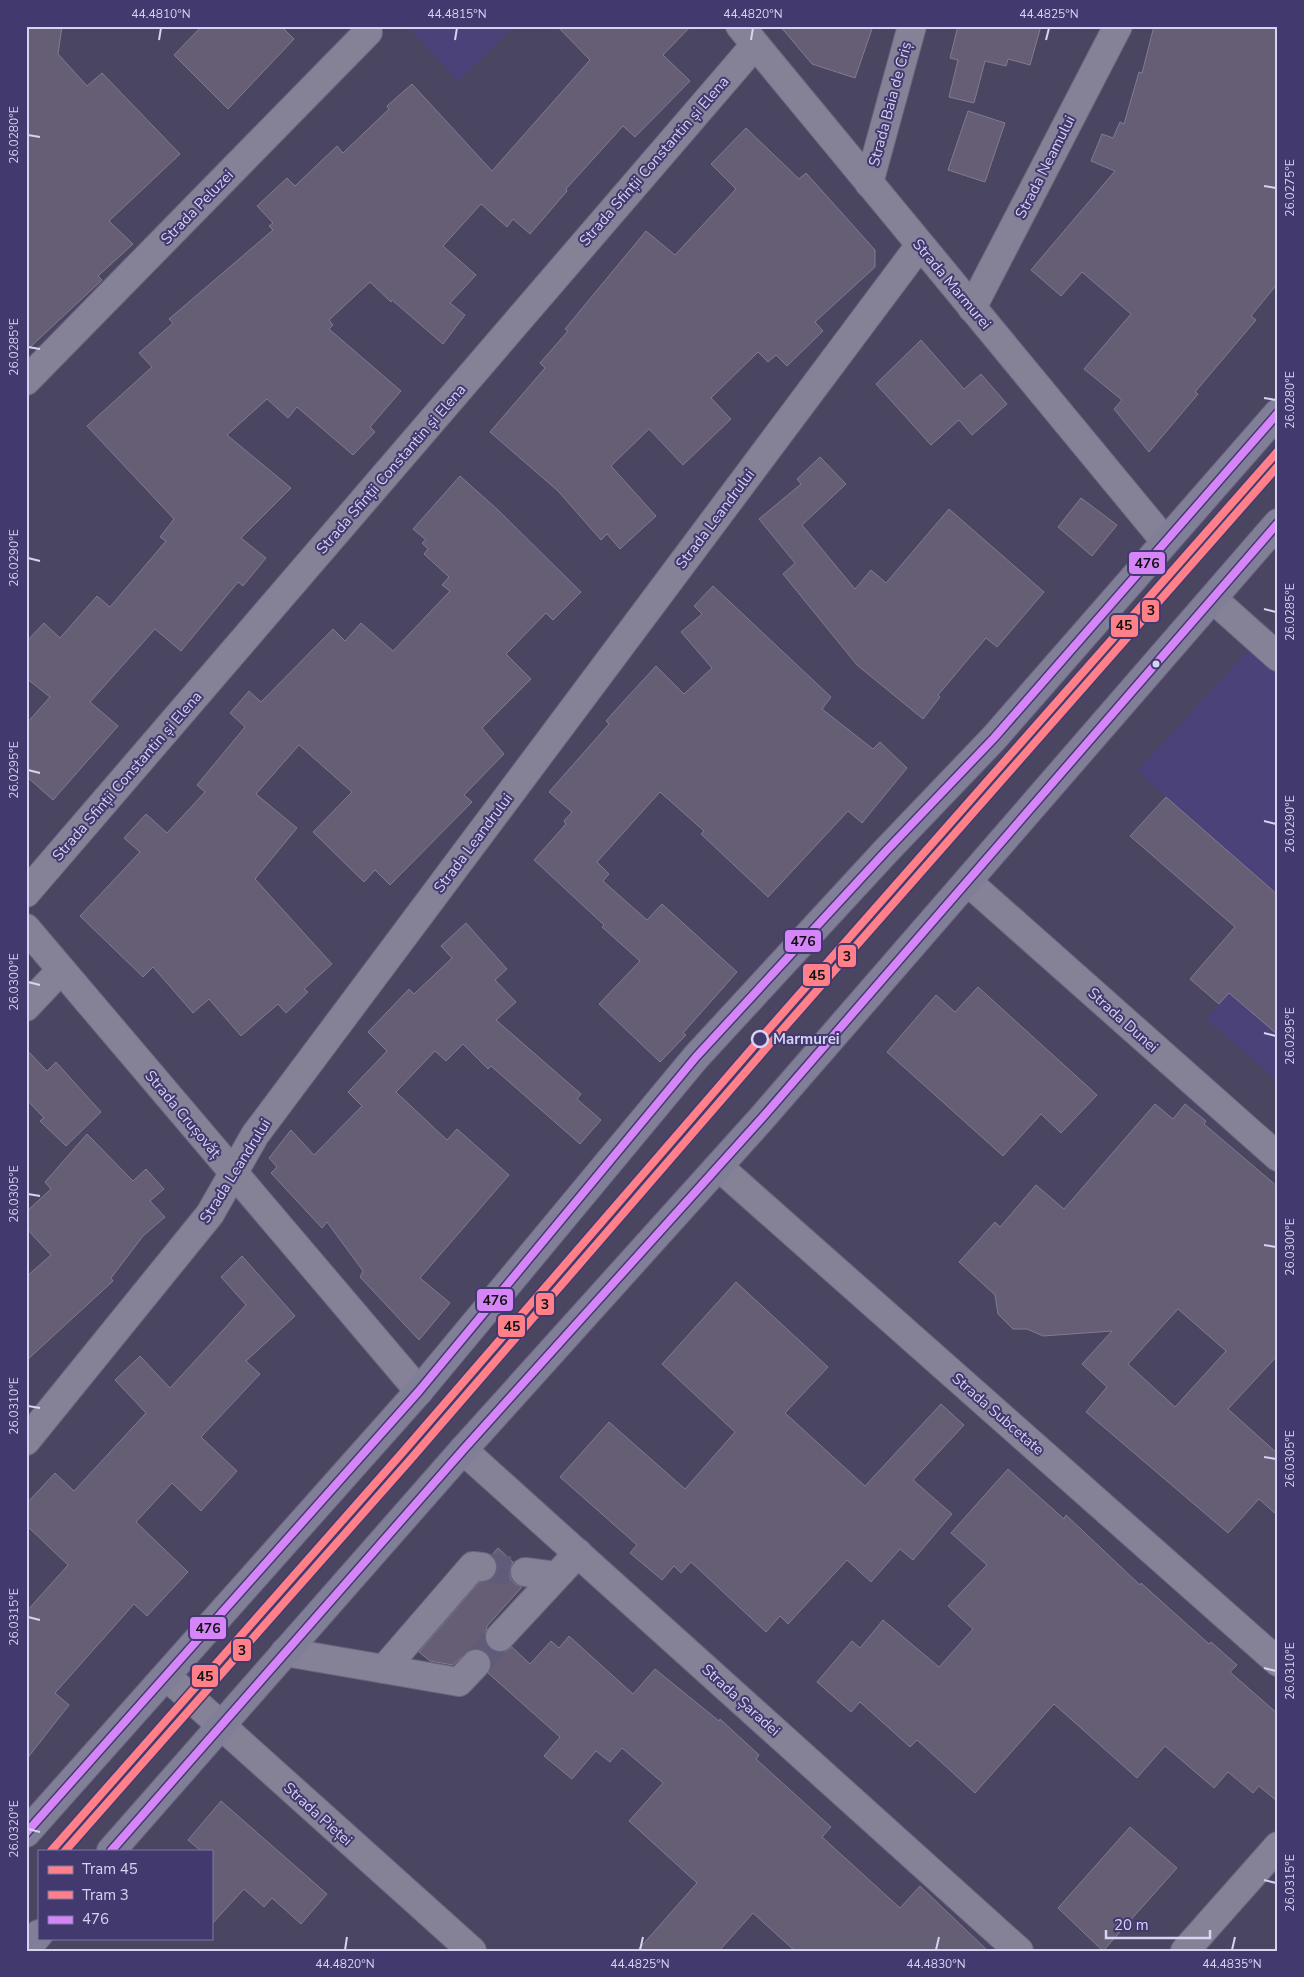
<svg xmlns="http://www.w3.org/2000/svg" width="1304" height="1977" font-family="'Nunito Sans',sans-serif">
<rect width="100%" height="100%" fill="#4a4662"/>
<g fill="#4a4278">
<path d="M 407,26 L 514,26 L 458,81 Z"/>
<path d="M 1248,650 L 1278,676 L 1278,895 L 1137,771 Z"/>
<path d="M 1278,936 L 1278,1082 L 1206,1019 Z"/>
</g>
<g fill="#655e75" stroke="#827a92" fill-rule="evenodd">
<path d="M 26,26 L 62,26 L 58,54 L 87,86 L 102,73 L 180,154 L 109,221 L 133,244 L 98,276 L 102,280 L 26,351 Z"/>
<path d="M 202,26 L 281,26 L 294,39 L 228,109 L 174,55 Z"/>
<path d="M 557,26 L 691,26 L 663,55 L 690,81 L 635,137 L 623,126 L 566,189 L 567,191 L 530,234 L 513,219 L 507,227 L 481,204 L 443,246 L 476,275 L 450,303 L 465,315 L 443,344 L 392,300 L 391,302 L 370,282 L 329,320 L 333,325 L 329,329 L 401,391 L 370,427 L 375,432 L 353,455 L 297,407 L 288,418 L 267,399 L 227,435 L 291,488 L 241,538 L 266,558 L 243,586 L 238,582 L 181,651 L 155,629 L 90,702 L 118,726 L 53,800 L 26,776 L 26,724 L 50,697 L 26,678 L 26,642 L 44,623 L 60,638 L 97,596 L 110,607 L 166,541 L 160,537 L 174,519 L 87,426 L 152,367 L 139,353 L 173,323 L 169,319 L 273,230 L 269,226 L 273,223 L 257,206 L 287,178 L 295,186 L 337,146 L 343,153 L 389,109 L 387,106 L 412,84 L 492,171 L 590,60 Z"/>
<path d="M 780,26 L 873,26 L 855,78 L 812,64 Z"/>
<path d="M 958,26 L 1041,26 L 1030,65 L 1008,59 L 1006,66 L 985,61 L 974,103 L 949,97 L 958,60 L 950,58 Z"/>
<path d="M 1154,26 L 1278,26 L 1278,283 L 1251,316 L 1256,320 L 1195,392 L 1198,394 L 1149,452 L 1114,409 L 1122,400 L 1084,369 L 1131,314 L 1082,272 L 1061,296 L 1031,270 L 1115,171 L 1091,161 L 1102,134 L 1113,138 L 1120,122 L 1124,124 L 1139,72 L 1142,73 Z"/>
<path d="M 968,111 L 1005,123 L 985,182 L 948,170 Z"/>
<path d="M 746,128 L 799,179 L 806,173 L 875,250 L 875,267 L 815,322 L 823,331 L 787,366 L 776,355 L 768,362 L 758,352 L 711,398 L 731,419 L 683,465 L 649,429 L 611,466 L 656,516 L 620,549 L 607,534 L 601,540 L 558,491 L 490,432 L 545,368 L 540,363 L 568,331 L 565,329 L 646,231 L 675,255 L 736,189 L 711,164 Z"/>
<path d="M 921,340 L 964,389 L 981,374 L 1007,404 L 972,435 L 959,420 L 931,445 L 876,384 Z"/>
<path d="M 820,457 L 846,484 L 802,525 L 855,589 L 871,570 L 886,583 L 949,509 L 1044,592 L 997,647 L 986,638 L 938,695 L 940,697 L 923,719 L 857,665 L 783,574 L 795,563 L 759,519 L 801,484 L 797,479 Z"/>
<path d="M 460,476 L 498,510 L 581,592 L 553,620 L 546,613 L 506,654 L 531,679 L 482,728 L 504,754 L 464,795 L 472,802 L 390,885 L 375,870 L 364,882 L 313,832 L 352,792 L 299,745 L 256,794 L 297,828 L 255,879 L 332,964 L 304,989 L 308,992 L 286,1013 L 278,1004 L 241,1036 L 209,999 L 193,1013 L 153,967 L 143,977 L 80,916 L 140,852 L 124,838 L 146,814 L 167,833 L 205,792 L 197,785 L 245,727 L 230,713 L 249,691 L 261,702 L 333,629 L 345,641 L 361,623 L 393,651 L 450,591 L 442,585 L 449,577 L 424,554 L 428,549 L 422,543 L 426,540 L 413,529 Z"/>
<path d="M 1081,498 L 1117,525 L 1092,556 L 1058,527 Z"/>
<path d="M 713,586 L 831,697 L 822,709 L 873,749 L 880,742 L 907,768 L 862,823 L 848,811 L 768,897 L 701,834 L 704,831 L 660,792 L 597,862 L 609,874 L 603,881 L 647,920 L 662,904 L 737,972 L 683,1033 L 686,1035 L 660,1062 L 599,1004 L 640,961 L 602,927 L 604,925 L 534,860 L 566,824 L 564,821 L 572,812 L 549,792 L 609,724 L 606,721 L 622,703 L 656,666 L 684,694 L 712,668 L 681,632 L 702,614 L 694,606 Z"/>
<path d="M 1166,797 L 1278,895 L 1278,1035 L 1229,993 L 1219,1004 L 1190,979 L 1235,927 L 1130,836 Z"/>
<path d="M 466,923 L 507,969 L 495,980 L 516,1002 L 496,1020 L 581,1094 L 577,1099 L 601,1120 L 580,1144 L 491,1066 L 488,1069 L 463,1044 L 446,1061 L 435,1051 L 396,1092 L 447,1140 L 457,1129 L 509,1175 L 420,1278 L 450,1303 L 419,1340 L 360,1277 L 363,1271 L 327,1222 L 322,1228 L 271,1173 L 277,1167 L 269,1158 L 291,1130 L 314,1155 L 362,1106 L 348,1092 L 387,1051 L 368,1032 L 409,989 L 414,994 L 452,958 L 441,946 Z"/>
<path d="M 978,987 L 1097,1095 L 1061,1133 L 1041,1114 L 1003,1156 L 887,1052 L 936,995 L 955,1012 Z"/>
<path d="M 26,1049 L 47,1071 L 56,1062 L 101,1112 L 66,1146 L 40,1121 L 44,1118 L 26,1099 Z"/>
<path d="M 1155,1104 L 1173,1119 L 1185,1104 L 1206,1121 L 1204,1124 L 1278,1187 L 1278,1355 L 1228,1409 L 1278,1454 L 1278,1516 L 1259,1499 L 1228,1533 L 1086,1412 L 1107,1387 L 1082,1364 L 1112,1331 L 1043,1336 L 1027,1329 L 1013,1329 L 998,1314 L 995,1295 L 959,1262 L 995,1222 L 1000,1227 L 1036,1185 L 1064,1209 ZM 1178,1309 L 1226,1351 L 1175,1407 L 1128,1364 Z"/>
<path d="M 87,1134 L 133,1181 L 146,1169 L 164,1189 L 150,1201 L 165,1217 L 143,1236 L 111,1278 L 113,1281 L 26,1361 L 26,1277 L 51,1255 L 26,1228 L 26,1212 L 51,1189 L 45,1182 Z"/>
<path d="M 242,1256 L 295,1316 L 246,1361 L 260,1374 L 201,1437 L 237,1471 L 201,1511 L 172,1483 L 136,1522 L 188,1572 L 147,1616 L 134,1604 L 55,1693 L 69,1705 L 26,1760 L 26,1612 L 68,1565 L 26,1525 L 26,1504 L 55,1473 L 74,1491 L 146,1413 L 115,1380 L 140,1356 L 170,1388 L 246,1305 L 221,1277 Z"/>
<path d="M 736,1282 L 828,1367 L 785,1413 L 865,1486 L 941,1404 L 964,1425 L 913,1480 L 952,1514 L 913,1560 L 900,1549 L 871,1582 L 847,1560 L 788,1624 L 780,1616 L 766,1632 L 691,1562 L 681,1573 L 674,1566 L 662,1580 L 630,1553 L 637,1545 L 560,1477 L 609,1422 L 685,1489 L 735,1432 L 662,1364 Z"/>
<path d="M 1008,1469 L 1064,1519 L 1066,1515 L 1140,1585 L 1141,1583 L 1209,1644 L 1211,1642 L 1237,1665 L 1230,1672 L 1278,1714 L 1278,1802 L 1259,1786 L 1253,1793 L 1228,1772 L 1214,1788 L 1165,1746 L 1137,1778 L 1054,1704 L 975,1793 L 917,1740 L 910,1747 L 860,1702 L 851,1712 L 817,1682 L 852,1641 L 860,1648 L 883,1620 L 939,1667 L 973,1629 L 948,1606 L 987,1565 L 951,1533 Z"/>
<path d="M 498,1548 L 513,1562 L 510,1570 L 510,1578 L 515,1584 L 522,1587 L 487,1626 L 485,1641 L 490,1649 L 496,1652 L 504,1652 L 512,1647 L 530,1664 L 551,1641 L 559,1648 L 569,1636 L 633,1694 L 655,1669 L 719,1721 L 720,1719 L 759,1755 L 756,1759 L 831,1827 L 822,1837 L 900,1908 L 920,1886 L 988,1951 L 795,1951 L 753,1913 L 719,1951 L 637,1951 L 697,1883 L 629,1821 L 663,1783 L 622,1748 L 610,1762 L 596,1751 L 572,1779 L 544,1756 L 560,1737 L 488,1673 L 491,1660 L 486,1652 L 479,1649 L 471,1649 L 453,1665 L 430,1661 L 419,1652 L 479,1582 L 488,1581 L 494,1577 L 498,1568 L 492,1555 Z"/>
<path d="M 221,1801 L 327,1894 L 301,1924 L 272,1898 L 264,1907 L 244,1889 L 211,1925 L 211,1851 L 201,1851 L 188,1840 Z"/>
<path d="M 1130,1827 L 1177,1868 L 1103,1951 L 1058,1908 Z"/>
</g>
<g fill="none" stroke-linecap="round" stroke-linejoin="round">
<g stroke="#5f5b78" stroke-width="28" stroke-dasharray="28 14" stroke-linecap="butt">
<path d="M 482,1567 L 525,1572"/>
<path d="M 476,1664 L 500,1637"/>
</g>
<defs>
<g id="minor">
<path d="M 740,26 L 1165,541"/>
<path d="M 869,183 L 912,26"/>
<path d="M 972,308 L 1118,26"/>
<path d="M 26,381 L 368,32"/>
<path d="M 1213,599 L 1278,657"/>
<path d="M 968,882 L 1278,1157"/>
<path d="M 26,893 L 755,45"/>
<path d="M 26,928 L 419,1391"/>
<path d="M 26,1007 L 61,970"/>
<path d="M 719,1167 L 1278,1662"/>
<path d="M 26,1441 L 210,1214 L 255,1135 L 920,245"/>
<path d="M 463,1450 L 1019,1951"/>
<path d="M 525,1572 L 556,1576"/>
<path d="M 500,1637 L 578,1553"/>
<path d="M 285,1652 L 459,1682 L 476,1664"/>
<path d="M 384,1669 L 473,1566 L 482,1567"/>
<path d="M 166,1676 L 472,1951"/>
<path d="M 1185,1951 L 1278,1846"/>
</g>
<g id="major">
<path d="M 26,1833 L 419,1391 L 696,1057 L 886,851 L 994,738 L 1278,413"/>
<path d="M 111,1851 L 463,1450 L 762,1118 L 1278,523"/>
<path d="M 26,1949 L 39,1934"/>
</g>
</defs>
<use href="#minor" stroke="#68657e" stroke-width="30"/>
<use href="#major" stroke="#68657e" stroke-width="30"/>
<use href="#minor" stroke="#858297" stroke-width="28"/>
<use href="#major" stroke="#817e97" stroke-width="28"/>
<defs>
<g id="bus-1">
<path d="M 26,1833 L 419,1391 L 696,1057 L 886,851 L 994,738 L 1278,413"/>
<path d="M 111,1851 L 463,1450 L 762,1118 L 1278,523"/>
</g>
</defs>
<use href="#bus-1" stroke="#423a6e" stroke-width="11"/>
<use href="#bus-1" stroke="#d685f9" stroke-width="8"/>
<defs>
<path id="tram-1" d="M 51,1851 L 402,1453 L 760,1039 L 1278,451"/>
<path id="tram-2" d="M 65,1851 L 410,1460 L 768,1046 L 1278,466"/>
</defs>
<use href="#tram-1" stroke="#423a6e" stroke-width="11"/>
<use href="#tram-2" stroke="#423a6e" stroke-width="11"/>
<use href="#tram-1" stroke="#ff8089" stroke-width="8"/>
<use href="#tram-2" stroke="#ff8089" stroke-width="8"/>
</g>
<path fill="none" stroke="#d6d3f3" stroke-width="2" d="M 159,40 L 161,28M 455,40 L 457,28M 751,40 L 753,28M 1046,40 L 1049,28M 28,135 L 40,137M 1264,186 L 1276,188M 28,347 L 40,349M 1264,398 L 1276,400M 28,558 L 40,561M 1264,609 L 1276,612M 28,770 L 40,773M 1264,821 L 1276,824M 28,982 L 40,985M 1264,1033 L 1276,1036M 28,1194 L 40,1196M 1264,1245 L 1276,1247M 28,1406 L 40,1408M 1264,1457 L 1276,1459M 28,1617 L 40,1620M 1264,1668 L 1276,1671M 28,1829 L 40,1832M 1264,1880 L 1276,1883M 345,1950 L 347,1937M 640,1950 L 643,1937M 936,1950 L 939,1937M 1232,1950 L 1235,1937"/>
<circle fill="#d6d3f3" stroke="#423a6e" stroke-width="2" cx="1156" cy="664" r="4.5"/>
<circle fill="#423a6e" stroke="#d6d3f3" stroke-width="2.5" cx="760" cy="1039" r="8"/>
<g text-anchor="middle" dominant-baseline="central" stroke-width="4" stroke-linejoin="round" paint-order="stroke">
<g font-size="15" fill="#d6d3f3" stroke="#423a6e">
<text transform="translate(890 104) rotate(-75)">Strada Baia de Criș</text>
<text transform="translate(654 161) rotate(-49)">Strada Sfinții Constantin și Elena</text>
<text transform="translate(1045 167) rotate(-63)">Strada Neamului</text>
<text transform="translate(197 207) rotate(-46)">Strada Peluzei</text>
<text transform="translate(952 284) rotate(50)">Strada Marmurei</text>
<text transform="translate(391 469) rotate(-49)">Strada Sfinții Constantin și Elena</text>
<text transform="translate(715 519) rotate(-53)">Strada Leandrului</text>
<text transform="translate(127 776) rotate(-49)">Strada Sfinții Constantin și Elena</text>
<text transform="translate(473 843) rotate(-53)">Strada Leandrului</text>
<text transform="translate(1123 1020) rotate(42)">Strada Dunei</text>
<text transform="translate(183 1114) rotate(50)">Strada Crușovăț</text>
<text transform="translate(235 1171) rotate(-58)">Strada Leandrului</text>
<text transform="translate(998 1414) rotate(41)">Strada Subcetate</text>
<text transform="translate(741 1700) rotate(42)">Strada Șaradei</text>
<text transform="translate(318 1814) rotate(42)">Strada Pieței</text>
</g>
<g font-size="15" font-weight="bold" fill="#d6d3f3" stroke="#423a6e" text-anchor="start">
<text x="773" y="1039">Marmurei</text>
</g>
</g>
<g stroke="#423a6e" stroke-width="2">
<rect x="1128" y="551" width="38" height="24" rx="5" fill="#d685f9"/>
<rect x="1141" y="599" width="19" height="24" rx="5" fill="#ff8089"/>
<rect x="1110" y="614" width="29" height="24" rx="5" fill="#ff8089"/>
<rect x="784" y="929" width="38" height="24" rx="5" fill="#d685f9"/>
<rect x="837" y="944" width="20" height="24" rx="5" fill="#ff8089"/>
<rect x="802" y="963" width="29" height="24" rx="5" fill="#ff8089"/>
<rect x="476" y="1288" width="38" height="24" rx="5" fill="#d685f9"/>
<rect x="535" y="1292" width="20" height="24" rx="5" fill="#ff8089"/>
<rect x="497" y="1314" width="29" height="24" rx="5" fill="#ff8089"/>
<rect x="189" y="1616" width="38" height="24" rx="5" fill="#d685f9"/>
<rect x="232" y="1638" width="20" height="24" rx="5" fill="#ff8089"/>
<rect x="191" y="1664" width="28" height="24" rx="5" fill="#ff8089"/>
</g>
<g font-size="14" text-anchor="middle" font-weight="bold" fill="#111">
<text x="1147" y="568">476</text>
<text x="1151" y="615">3</text>
<text x="1124" y="630">45</text>
<text x="803" y="946">476</text>
<text x="847" y="961">3</text>
<text x="817" y="980">45</text>
<text x="495" y="1305">476</text>
<text x="545" y="1309">3</text>
<text x="512" y="1331">45</text>
<text x="208" y="1633">476</text>
<text x="242" y="1655">3</text>
<text x="205" y="1681">45</text>
</g>
<rect width="1304" height="1977" fill="none" stroke="#423a6e" stroke-width="55"/>
<rect x="38" y="1850" width="175" height="90" fill="#423a6e" stroke="#7d77a3"/>
<rect x="48" y="1866" width="25" height="8" fill="#ff8089" stroke="#7d77a3"/>
<text x="82" y="1874" font-size="15" fill="#d6d3f3">Tram 45</text>
<rect x="48" y="1891" width="25" height="8" fill="#ff8089" stroke="#7d77a3"/>
<text x="82" y="1900" font-size="15" fill="#d6d3f3">Tram 3</text>
<rect x="48" y="1916" width="25" height="8" fill="#d685f9" stroke="#7d77a3"/>
<text x="82" y="1924" font-size="15" fill="#d6d3f3">476</text>
<path d="M1106 1930v8h104v-8" fill="none" stroke="#d6d3f3" stroke-width="2.5"/>
<text x="1114" y="1930" font-size="15" fill="#d6d3f3" stroke="#423a6e" stroke-width="4" paint-order="stroke">20 m</text>
<rect x="28" y="28" width="1248" height="1922" fill="none" stroke="#d6d3f3" stroke-width="2"/>
<g font-size="12" text-anchor="middle" fill="#d6d3f3">
<text x="161" y="18">44.4810°N</text>
<text x="457" y="18">44.4815°N</text>
<text x="753" y="18">44.4820°N</text>
<text x="1049" y="18">44.4825°N</text>
<text transform="translate(14 135) rotate(-90)" y="4">26.0280°E</text>
<text transform="translate(1290 188) rotate(-90)" y="4">26.0275°E</text>
<text transform="translate(14 347) rotate(-90)" y="4">26.0285°E</text>
<text transform="translate(1290 400) rotate(-90)" y="4">26.0280°E</text>
<text transform="translate(14 558) rotate(-90)" y="4">26.0290°E</text>
<text transform="translate(1290 612) rotate(-90)" y="4">26.0285°E</text>
<text transform="translate(14 770) rotate(-90)" y="4">26.0295°E</text>
<text transform="translate(1290 824) rotate(-90)" y="4">26.0290°E</text>
<text transform="translate(14 982) rotate(-90)" y="4">26.0300°E</text>
<text transform="translate(1290 1036) rotate(-90)" y="4">26.0295°E</text>
<text transform="translate(14 1194) rotate(-90)" y="4">26.0305°E</text>
<text transform="translate(1290 1247) rotate(-90)" y="4">26.0300°E</text>
<text transform="translate(14 1406) rotate(-90)" y="4">26.0310°E</text>
<text transform="translate(1290 1459) rotate(-90)" y="4">26.0305°E</text>
<text transform="translate(14 1617) rotate(-90)" y="4">26.0315°E</text>
<text transform="translate(1290 1671) rotate(-90)" y="4">26.0310°E</text>
<text transform="translate(14 1829) rotate(-90)" y="4">26.0320°E</text>
<text transform="translate(1290 1883) rotate(-90)" y="4">26.0315°E</text>
<text x="345" y="1968">44.4820°N</text>
<text x="640" y="1968">44.4825°N</text>
<text x="936" y="1968">44.4830°N</text>
<text x="1232" y="1968">44.4835°N</text>
</g>
</svg>
